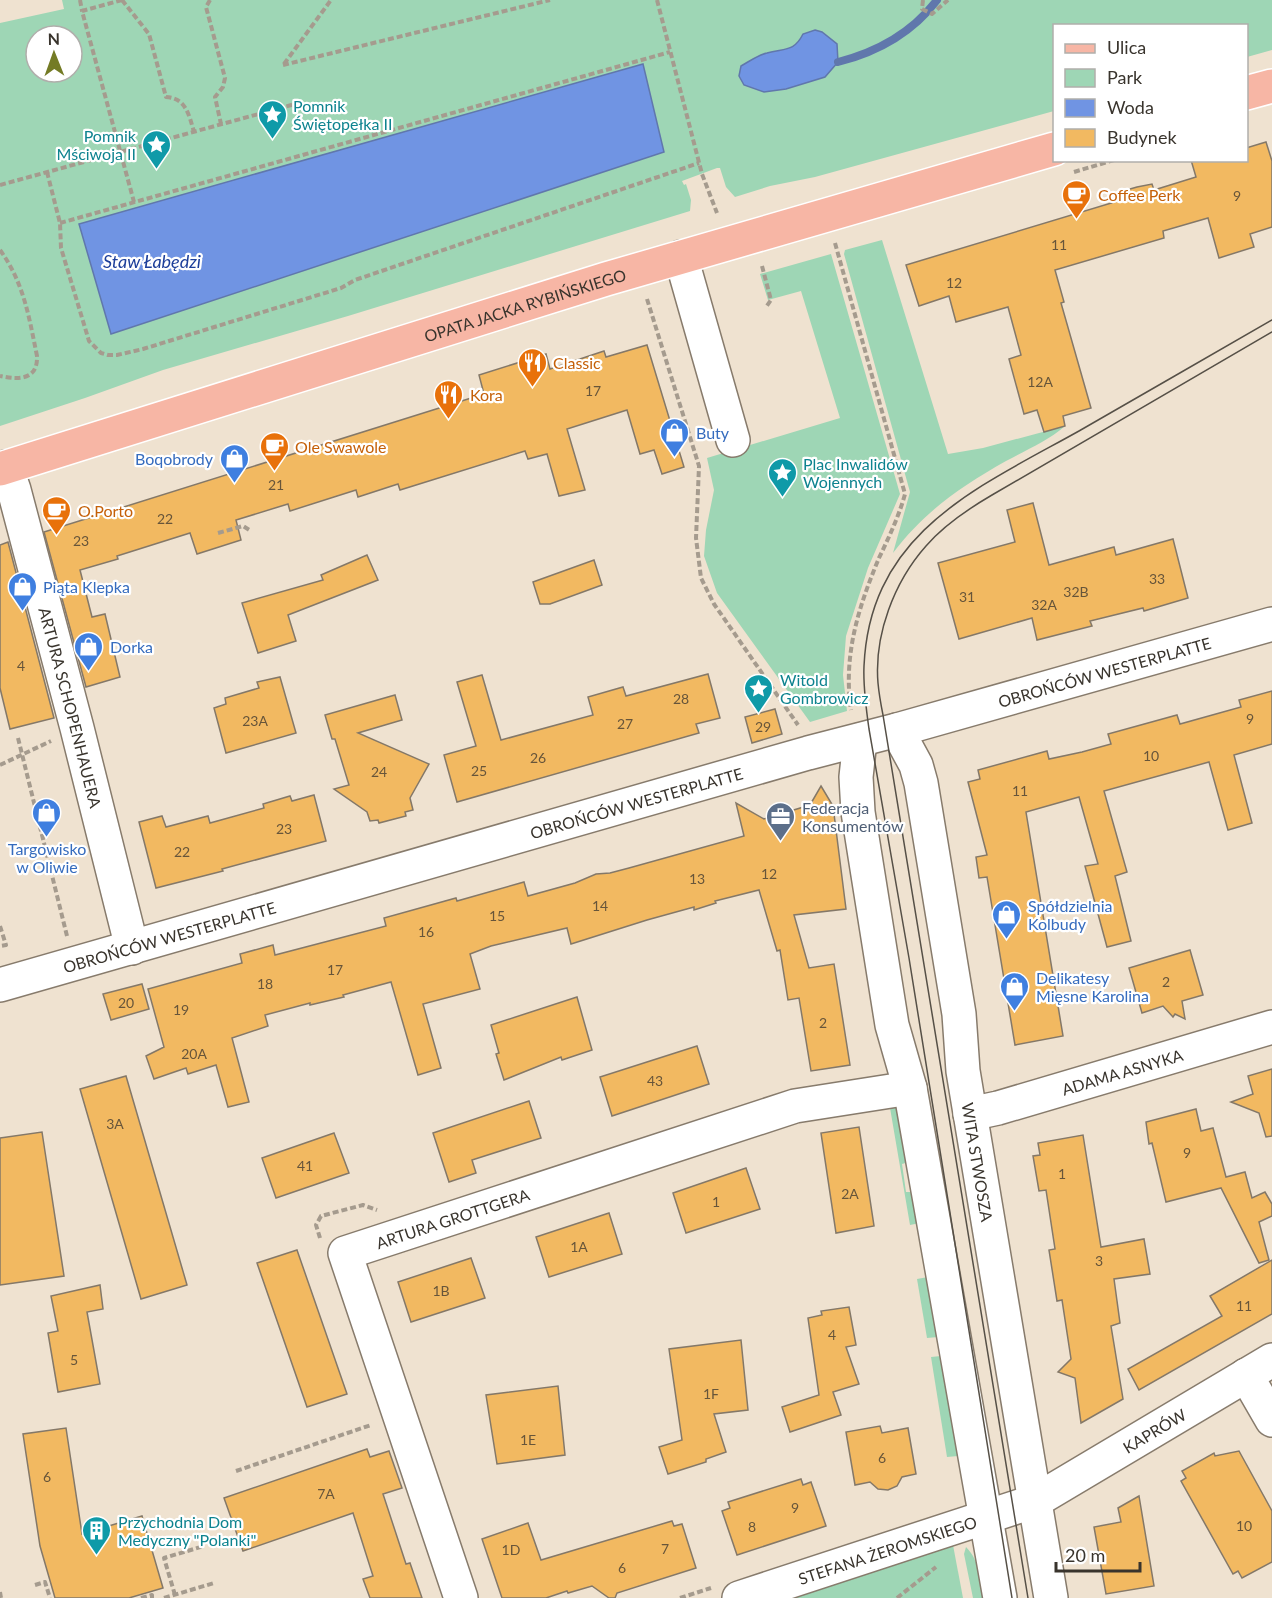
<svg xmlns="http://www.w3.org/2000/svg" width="1272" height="1598" font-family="Lato,sans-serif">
<rect width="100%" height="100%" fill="#efe2d0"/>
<g fill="#9ed6b5" fill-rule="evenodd">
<path d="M 62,0 L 1272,0 L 1272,50 L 1247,57 L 1246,26 L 1054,26 L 1054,111 L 815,177 L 770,186 L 735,197 L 726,187 L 720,168 L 717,168 L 682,181 L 684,185 L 686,184 L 691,200 L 690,211 L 348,316 L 163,370 L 85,398 L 0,426 L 0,23 L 64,9 ZM 36,36 L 72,36 L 72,72 L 36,72 Z"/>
<path d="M 882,240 L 948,454 L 983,448 L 1065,426 C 1048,441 1026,450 1006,461 C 960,487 925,511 893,553 L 910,492 L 844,254 L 845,250 Z"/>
<path d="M 831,254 L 900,494 L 868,568 L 846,636 L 843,675 L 847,711 L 810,722 L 717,593 L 704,556 L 706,530 L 714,490 L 707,458 L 840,418 L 801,291 L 768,300 L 760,274 Z"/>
<path d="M 889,1102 L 900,1109 L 909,1162 L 902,1164 L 906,1192 L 914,1192 L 920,1223 L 910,1225 Z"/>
<path d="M 928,1277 L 938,1337 L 927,1338 L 917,1279 Z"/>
<path d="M 941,1356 L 958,1456 L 947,1457 L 931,1357 Z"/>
<path d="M 953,1545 L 963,1598 L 786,1598 Z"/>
<path d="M 966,1547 C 980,1561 980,1579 983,1598 L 973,1598 L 964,1554 Z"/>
</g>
<g fill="#7094e3" stroke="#6077ac" stroke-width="1.5">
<path d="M 815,30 L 822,32 L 837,44 L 838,62 L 825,77 L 786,89 L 764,92 L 744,85 L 739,76 L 741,66 C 750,61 758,55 767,53 C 785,48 794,52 803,34 Z"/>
<path d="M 643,64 L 664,152 L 111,334 L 79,224 Z"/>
</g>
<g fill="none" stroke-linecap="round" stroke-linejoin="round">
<path stroke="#6077ac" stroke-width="8" d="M 838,62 C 877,52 912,33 937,0"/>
</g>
<g fill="#f2b961" stroke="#847868" stroke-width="1.5">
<path d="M 1266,142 L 1272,161 L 1272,227 L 1250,234 L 1254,247 L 1219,258 L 1208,218 L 1163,231 L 1164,238 L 1055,270 L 1064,302 L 1061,303 L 1091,408 L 1063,416 L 1065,426 L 1044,432 L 1037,410 L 1024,414 L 1009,359 L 1021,355 L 1008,307 L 956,322 L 949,296 L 919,306 L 906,265 L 1118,201 L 1116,193 L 1137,187 L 1152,184 L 1154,190 L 1196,177 L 1191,160 L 1246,160 L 1246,148 Z"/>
<path d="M 647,345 L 684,467 L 662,474 L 654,450 L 640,454 L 627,410 L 567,429 L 585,490 L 559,496 L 547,454 L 528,459 L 525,451 L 400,490 L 398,484 L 358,497 L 356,490 L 290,511 L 288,504 L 236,520 L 241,540 L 197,554 L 190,533 L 117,556 L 118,559 L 80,570 L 92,617 L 105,614 L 120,677 L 86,687 L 44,532 L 484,394 L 479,375 L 546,354 L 550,369 L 604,351 L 606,357 Z"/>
<path d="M 1033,503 L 1049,565 L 1114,547 L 1116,555 L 1173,539 L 1188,598 L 1144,611 L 1143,608 L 1090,621 L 1092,626 L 1037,640 L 1032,618 L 959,639 L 938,563 L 1015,542 L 1007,510 Z"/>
<path d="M 8,542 L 54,718 L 10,729 L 0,688 L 0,545 Z"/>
<path d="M 367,555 L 378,580 L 288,615 L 296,641 L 258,653 L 242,603 L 323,580 L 321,575 Z"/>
<path d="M 594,560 L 602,585 L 550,604 L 540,604 L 533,582 Z"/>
<path d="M 708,674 L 720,718 L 696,724 L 699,733 L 457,802 L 444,755 L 476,746 L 457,682 L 482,675 L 501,740 L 593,715 L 588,697 L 623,687 L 626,696 Z"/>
<path d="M 280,677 L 296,733 L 226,753 L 214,708 L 226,704 L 225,698 L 259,688 L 257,682 Z"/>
<path d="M 1272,691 L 1272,744 L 1234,755 L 1252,823 L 1228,830 L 1209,762 L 1104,791 L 1127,872 L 1115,876 L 1131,941 L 1107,947 L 1085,866 L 1098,864 L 1079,797 L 1026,812 L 1063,1036 L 1015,1045 L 987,877 L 979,878 L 976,857 L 987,855 L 968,782 L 980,779 L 978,770 L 1047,751 L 1049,759 L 1082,752 L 1111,744 L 1108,734 L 1177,715 L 1180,724 L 1241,707 L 1239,700 Z"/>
<path d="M 395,695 L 402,720 L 358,733 L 429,764 L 410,798 L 413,810 L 405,812 L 406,816 L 379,823 L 378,820 L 370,821 L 367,812 L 334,789 L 349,785 L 335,739 L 332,739 L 325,715 Z"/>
<path d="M 775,709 L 782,734 L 752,743 L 745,717 Z"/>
<path d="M 821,786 L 833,806 L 846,909 L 794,915 L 809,968 L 834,964 L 850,1065 L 811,1071 L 799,998 L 788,1000 L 780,950 L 777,951 L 759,890 L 715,901 L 716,903 L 694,910 L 694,907 L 647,920 L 571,944 L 567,928 L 491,946 L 470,954 L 480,989 L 423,1004 L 441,1068 L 418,1075 L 391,982 L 343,995 L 344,997 L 310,1005 L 310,1003 L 265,1015 L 268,1026 L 232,1038 L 249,1102 L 228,1107 L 216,1065 L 188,1074 L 186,1068 L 154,1079 L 146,1056 L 164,1047 L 148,989 L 242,963 L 240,954 L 273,945 L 275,955 L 386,926 L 384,918 L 456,898 L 457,901 L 524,882 L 528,896 L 575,883 L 596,874 L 610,873 L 629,868 L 744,836 L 736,803 L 764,819 L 810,805 Z"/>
<path d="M 314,795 L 326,841 L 222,869 L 223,871 L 156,888 L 139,822 L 162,816 L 166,827 L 208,816 L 210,823 L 264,808 L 263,804 L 290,796 L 292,801 Z"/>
<path d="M 1190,950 L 1203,995 L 1182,1001 L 1185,1019 L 1175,1014 L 1173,1017 L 1163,1006 L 1142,1013 L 1129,968 Z"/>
<path d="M 142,984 L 149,1009 L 111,1020 L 103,994 Z"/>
<path d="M 577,997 L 592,1050 L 562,1060 L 561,1057 L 504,1080 L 496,1054 L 499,1053 L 491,1025 Z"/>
<path d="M 697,1046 L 709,1084 L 612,1116 L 600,1077 Z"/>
<path d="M 1272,1069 L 1272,1136 L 1266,1137 L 1259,1113 L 1231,1102 L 1253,1094 L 1248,1076 Z"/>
<path d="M 126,1076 L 187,1285 L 141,1299 L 80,1089 Z"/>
<path d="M 529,1101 L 541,1138 L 472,1160 L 476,1173 L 449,1182 L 433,1133 Z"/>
<path d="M 1196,1109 L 1201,1131 L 1213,1128 L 1226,1177 L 1245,1172 L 1252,1198 L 1265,1192 L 1272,1204 L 1272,1216 L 1259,1222 L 1269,1260 L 1259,1263 L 1221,1188 L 1166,1202 L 1152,1143 L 1149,1144 L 1146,1122 Z"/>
<path d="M 859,1127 L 874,1226 L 836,1233 L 821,1133 Z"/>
<path d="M 42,1132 L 64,1276 L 0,1285 L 0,1138 Z"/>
<path d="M 334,1133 L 349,1173 L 276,1198 L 262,1158 Z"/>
<path d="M 1083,1135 L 1101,1247 L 1144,1239 L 1150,1274 L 1114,1279 L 1120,1323 L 1111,1326 L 1123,1399 L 1081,1423 L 1075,1378 L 1058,1372 L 1071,1359 L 1062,1300 L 1057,1301 L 1049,1250 L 1055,1249 L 1046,1190 L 1039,1191 L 1033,1156 L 1040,1155 L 1038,1143 Z"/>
<path d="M 746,1168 L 760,1209 L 686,1233 L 673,1193 Z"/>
<path d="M 609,1213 L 622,1254 L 549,1277 L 536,1237 Z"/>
<path d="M 297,1250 L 347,1394 L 307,1407 L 257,1263 Z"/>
<path d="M 471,1258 L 485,1298 L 411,1322 L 398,1282 Z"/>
<path d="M 1272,1260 L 1272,1314 L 1139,1390 L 1128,1369 L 1222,1316 L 1210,1296 Z"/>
<path d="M 100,1285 L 103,1309 L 87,1312 L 100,1384 L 58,1392 L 48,1333 L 58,1331 L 51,1296 Z"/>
<path d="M 849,1307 L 856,1345 L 846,1347 L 859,1384 L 833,1392 L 841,1415 L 790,1432 L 782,1407 L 819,1395 L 808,1318 L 822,1315 L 821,1311 Z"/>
<path d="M 741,1340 L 748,1410 L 714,1414 L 726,1452 L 706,1459 L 706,1462 L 668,1474 L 659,1447 L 682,1440 L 669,1349 Z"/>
<path d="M 558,1386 L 565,1455 L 497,1464 L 486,1395 Z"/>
<path d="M 880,1426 L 882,1433 L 908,1428 L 916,1474 L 902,1477 L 897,1486 L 888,1490 L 878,1489 L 870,1482 L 855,1485 L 846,1432 Z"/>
<path d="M 66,1428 L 82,1534 L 142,1516 L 163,1588 L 129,1598 L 55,1598 L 40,1546 L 23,1434 Z"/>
<path d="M 367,1449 L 370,1457 L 389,1451 L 402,1488 L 383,1494 L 406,1564 L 410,1563 L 422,1598 L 370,1598 L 363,1579 L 373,1576 L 353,1513 L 243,1551 L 224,1498 Z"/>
<path d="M 1239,1451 L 1272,1511 L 1272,1562 L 1242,1578 L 1238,1571 L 1233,1574 L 1181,1481 L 1186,1478 L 1182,1471 L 1214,1453 L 1215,1456 Z"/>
<path d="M 801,1479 L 803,1485 L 811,1482 L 826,1526 L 737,1555 L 722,1511 L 730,1508 L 728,1502 Z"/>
<path d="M 1139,1496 L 1154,1586 L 1106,1594 L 1094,1527 L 1121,1522 L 1118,1508 Z"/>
<path d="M 672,1521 L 674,1526 L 682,1524 L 696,1568 L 617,1593 L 615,1598 L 609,1598 L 592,1586 L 568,1593 L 567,1591 L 546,1598 L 502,1598 L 482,1539 L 528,1523 L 541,1560 Z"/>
</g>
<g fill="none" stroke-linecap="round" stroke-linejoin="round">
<defs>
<g id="minor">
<path d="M 681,257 L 733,440"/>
<path id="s1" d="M 6,467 L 14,490 L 77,728 L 132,948"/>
<path id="s2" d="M 897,730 L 916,765 L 921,783 L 959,1014 L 963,1071 L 1051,1598"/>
<path d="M 860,740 L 856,777 L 858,812 L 892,1025 L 910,1088 L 1000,1598"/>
<path id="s3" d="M 0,985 L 808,753 L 897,730 L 1272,624"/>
<path id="s4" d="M 970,1114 L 998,1108 L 1272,1027"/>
<path d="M 1246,1375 L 1272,1420"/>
<path id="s5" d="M 461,1598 L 345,1253 L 795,1106 L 910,1088"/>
<path id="s6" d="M 739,1598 L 1035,1501 L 1272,1360"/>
</g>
<g id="major">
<path d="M 1246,93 L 1272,86"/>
<path id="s7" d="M 0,469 L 606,279 L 1054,149"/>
</g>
</defs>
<use href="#minor" stroke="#877b6c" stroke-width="36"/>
<use href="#major" stroke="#fff" stroke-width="36"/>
<g stroke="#a59b8e" stroke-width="4" stroke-dasharray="6 3" stroke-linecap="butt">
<path d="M 80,0 L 82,11"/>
<path d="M 122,0 L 82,11 L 134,202"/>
<path d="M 122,0 L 149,34 L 166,97 C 186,98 189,115 194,132"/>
<path d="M 210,0 L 206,7 L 225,78 L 223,87 L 215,97 L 221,124"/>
<path d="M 657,0 L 702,174 L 717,213"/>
<path d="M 923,0 L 922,9 L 932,14 L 948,0"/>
<path d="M 284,64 L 331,0"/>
<path d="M 283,65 L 550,0"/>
<path d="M 47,172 L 60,223 L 61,248 L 89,341 L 101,353 L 108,355 L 117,355 L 143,349 L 341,288 L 355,280 L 699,163"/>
<path d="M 1074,172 L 1114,160"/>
<path d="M 0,185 L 295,104"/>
<path d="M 60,223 L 670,52"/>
<path d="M 835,243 L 905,494 C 899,516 889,537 879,558 C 858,608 843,656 851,710"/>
<path d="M 0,250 C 24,283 29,317 37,356 C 38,380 19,380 0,376"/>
<path d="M 762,266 L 771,300 L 766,307"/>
<path d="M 647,299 L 699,466 L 696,538 L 701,578 L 714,604 L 798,725"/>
<path d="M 218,533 L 243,526 L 251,531"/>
<path d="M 18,738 L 67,936"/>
<path d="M 0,765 L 51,741"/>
<path d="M 0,926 L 6,945 L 0,946"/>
<path d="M 320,1238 L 316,1225 L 321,1216 L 363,1205 L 377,1210"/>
<path d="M 236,1471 L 371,1425"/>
<path d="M 35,1585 L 45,1582 L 50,1598"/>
<path d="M 0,1592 L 1,1598"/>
<path d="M 175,1595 L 164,1558 L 204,1546"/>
<path d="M 141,1598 L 152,1595 L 152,1598"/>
<path d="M 164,1598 L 214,1583"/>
<path d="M 680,1598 L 711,1588"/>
<path d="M 897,1598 L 936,1567"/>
</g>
<use href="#minor" stroke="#fff" stroke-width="33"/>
<use href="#major" stroke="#f7b6a5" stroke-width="33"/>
<g stroke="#565047" stroke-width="1.5">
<path d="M 1012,1598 L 909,958 L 869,729 C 866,708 863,687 864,666 C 870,532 977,488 1079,431 C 1143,394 1208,357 1272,320"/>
<path d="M 1028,1598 L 883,715 C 881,705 879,694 878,683 C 874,635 894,582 926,546 C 944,525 968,509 992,495 L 1272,332"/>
</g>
</g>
<defs>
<symbol id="sight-pin" viewBox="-11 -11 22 30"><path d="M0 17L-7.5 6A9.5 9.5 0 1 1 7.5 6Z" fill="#0f9aa8" stroke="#fff"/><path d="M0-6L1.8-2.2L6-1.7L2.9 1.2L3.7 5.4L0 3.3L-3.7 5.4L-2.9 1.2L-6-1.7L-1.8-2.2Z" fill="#fff"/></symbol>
<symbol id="cafe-pin" viewBox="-11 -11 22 30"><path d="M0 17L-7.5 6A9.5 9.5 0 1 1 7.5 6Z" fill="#e8710a" stroke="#fff"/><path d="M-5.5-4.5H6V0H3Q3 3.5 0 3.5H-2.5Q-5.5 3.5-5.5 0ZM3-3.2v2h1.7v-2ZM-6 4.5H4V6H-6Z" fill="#fff"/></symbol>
<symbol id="restaurant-pin" viewBox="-11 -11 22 30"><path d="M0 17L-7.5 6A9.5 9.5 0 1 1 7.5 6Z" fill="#e8710a" stroke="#fff"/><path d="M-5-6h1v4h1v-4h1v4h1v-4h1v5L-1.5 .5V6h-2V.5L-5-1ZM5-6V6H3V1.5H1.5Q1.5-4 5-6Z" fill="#fff"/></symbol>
<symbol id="shop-pin" viewBox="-11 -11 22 30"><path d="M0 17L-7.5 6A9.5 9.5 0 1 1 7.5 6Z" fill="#3f7fe0" stroke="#fff"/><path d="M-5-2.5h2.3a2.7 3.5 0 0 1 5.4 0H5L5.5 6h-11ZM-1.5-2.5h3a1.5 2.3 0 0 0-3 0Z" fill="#fff"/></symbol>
<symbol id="office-pin" viewBox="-11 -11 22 30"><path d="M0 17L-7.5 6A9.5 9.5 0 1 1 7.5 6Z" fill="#5c6f8a" stroke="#fff"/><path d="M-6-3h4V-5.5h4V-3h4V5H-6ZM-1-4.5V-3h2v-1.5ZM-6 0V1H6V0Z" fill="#fff"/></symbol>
<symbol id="building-pin" viewBox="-11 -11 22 30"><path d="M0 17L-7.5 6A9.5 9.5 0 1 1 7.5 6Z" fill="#0f9aa8" stroke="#fff"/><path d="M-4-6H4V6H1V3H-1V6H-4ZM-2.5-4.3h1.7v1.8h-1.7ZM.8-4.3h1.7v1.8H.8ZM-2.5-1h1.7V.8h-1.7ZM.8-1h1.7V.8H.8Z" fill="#fff"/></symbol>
</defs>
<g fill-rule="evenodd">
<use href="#sight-pin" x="256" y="98" width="33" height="45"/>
<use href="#sight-pin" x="140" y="128" width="33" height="45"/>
<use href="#cafe-pin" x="1060" y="178" width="33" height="45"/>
<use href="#restaurant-pin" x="516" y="346" width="33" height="45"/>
<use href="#restaurant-pin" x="432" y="378" width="33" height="45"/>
<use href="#shop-pin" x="658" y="416" width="33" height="45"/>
<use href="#cafe-pin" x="258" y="430" width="33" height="45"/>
<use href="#shop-pin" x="218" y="442" width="33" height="45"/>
<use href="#sight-pin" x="766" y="456" width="33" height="45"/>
<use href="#cafe-pin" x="40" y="494" width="33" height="45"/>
<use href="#shop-pin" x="6" y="570" width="33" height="45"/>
<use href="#shop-pin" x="72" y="630" width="33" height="45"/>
<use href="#sight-pin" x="742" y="672" width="33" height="45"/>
<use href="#shop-pin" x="30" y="796" width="33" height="45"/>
<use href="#office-pin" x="764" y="800" width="33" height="45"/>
<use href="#shop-pin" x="990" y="898" width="33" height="45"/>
<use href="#shop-pin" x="998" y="970" width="33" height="45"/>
<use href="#building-pin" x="80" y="1514" width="33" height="45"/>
</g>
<g text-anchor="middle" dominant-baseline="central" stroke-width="4.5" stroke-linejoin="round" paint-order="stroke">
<g font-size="14" fill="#67553a">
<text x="1237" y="195">9</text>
<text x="1059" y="244">11</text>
<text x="954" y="282">12</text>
<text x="1040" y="381">12A</text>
<text x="593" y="390">17</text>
<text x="276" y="484">21</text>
<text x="165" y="518">22</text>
<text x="81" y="540">23</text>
<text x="1157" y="578">33</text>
<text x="1076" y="591">32B</text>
<text x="967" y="596">31</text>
<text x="1044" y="604">32A</text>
<text x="21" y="665">4</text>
<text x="681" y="698">28</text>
<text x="1250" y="718">9</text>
<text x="255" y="720">23A</text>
<text x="625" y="723">27</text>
<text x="763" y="726">29</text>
<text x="1151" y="755">10</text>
<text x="538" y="757">26</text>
<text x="479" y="770">25</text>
<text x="379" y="771">24</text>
<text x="1020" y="790">11</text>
<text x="284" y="828">23</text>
<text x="182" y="851">22</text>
<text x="769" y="873">12</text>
<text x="697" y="878">13</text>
<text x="600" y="905">14</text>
<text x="497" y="915">15</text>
<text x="426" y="931">16</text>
<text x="335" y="969">17</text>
<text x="1166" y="981">2</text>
<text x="265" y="983">18</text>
<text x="126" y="1002">20</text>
<text x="181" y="1009">19</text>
<text x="823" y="1022">2</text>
<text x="194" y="1053">20A</text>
<text x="655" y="1080">43</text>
<text x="115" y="1123">3A</text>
<text x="1187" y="1152">9</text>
<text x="305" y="1165">41</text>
<text x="1062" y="1173">1</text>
<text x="850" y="1193">2A</text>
<text x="716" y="1201">1</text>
<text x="579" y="1246">1A</text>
<text x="1099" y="1260">3</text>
<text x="441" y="1290">1B</text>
<text x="1244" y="1305">11</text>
<text x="832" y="1334">4</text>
<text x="74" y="1359">5</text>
<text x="711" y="1393">1F</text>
<text x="528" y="1439">1E</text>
<text x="882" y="1457">6</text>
<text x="47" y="1476">6</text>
<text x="326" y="1493">7A</text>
<text x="795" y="1507">9</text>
<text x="1244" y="1525">10</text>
<text x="752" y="1526">8</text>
<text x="665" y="1548">7</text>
<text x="511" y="1549">1D</text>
<text x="622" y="1567">6</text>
</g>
<g font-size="16" fill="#0d838f" stroke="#fff" text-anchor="start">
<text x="293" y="105">Pomnik<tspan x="293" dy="18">Świętopełka II</tspan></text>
<text x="136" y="135" text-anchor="end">Pomnik<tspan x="136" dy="18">Mściwoja II</tspan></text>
<text x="803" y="463">Plac Inwalidów<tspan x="803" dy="18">Wojennych</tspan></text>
<text x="780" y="679">Witold<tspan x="780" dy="18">Gombrowicz</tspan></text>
<text x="118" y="1521">Przychodnia Dom<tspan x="118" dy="18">Medyczny "Polanki"</tspan></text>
</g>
<g font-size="16" fill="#c56008" stroke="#fff" text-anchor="start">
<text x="1098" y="194">Coffee Perk</text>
<text x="553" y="362">Classic</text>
<text x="470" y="394">Kora</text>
<text x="295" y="446">Ole Swawole</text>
<text x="78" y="510">O.Porto</text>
</g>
<g font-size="16" fill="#39342d" stroke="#fff">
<text stroke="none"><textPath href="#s7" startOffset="550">OPATA JACKA RYBIŃSKIEGO</textPath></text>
<text stroke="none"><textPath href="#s3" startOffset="1148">OBROŃCÓW WESTERPLATTE</textPath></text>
<text stroke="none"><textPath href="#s1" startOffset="249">ARTURA SCHOPENHAUERA</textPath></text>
<text stroke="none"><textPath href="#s3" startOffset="662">OBROŃCÓW WESTERPLATTE</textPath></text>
<text stroke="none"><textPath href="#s3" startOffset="176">OBROŃCÓW WESTERPLATTE</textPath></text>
<text stroke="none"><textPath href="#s4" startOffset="158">ADAMA ASNYKA</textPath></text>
<text stroke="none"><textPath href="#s2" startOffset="442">WITA STWOSZA</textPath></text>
<text stroke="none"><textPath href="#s5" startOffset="477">ARTURA GROTTGERA</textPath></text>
<text stroke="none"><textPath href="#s6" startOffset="450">KAPRÓW</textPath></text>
<text stroke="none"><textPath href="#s6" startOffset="156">STEFANA ŻEROMSKIEGO</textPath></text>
</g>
<g font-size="16" fill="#366cbe" stroke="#fff" text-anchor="start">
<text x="696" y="432">Buty</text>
<text x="213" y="458" text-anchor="end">Boqobrody</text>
<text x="43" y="586">Piąta Klepka</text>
<text x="110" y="646">Dorka</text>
<text x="47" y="848" text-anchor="middle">Targowisko<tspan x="47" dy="18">w Oliwie</tspan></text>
<text x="1028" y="905">Spółdzielnia<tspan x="1028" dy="18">Kolbudy</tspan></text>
<text x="1036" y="977">Delikatesy<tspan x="1036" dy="18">Mięsne Karolina</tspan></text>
</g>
<g font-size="16" fill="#4e5e75" stroke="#fff" text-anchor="start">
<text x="802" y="807">Federacja<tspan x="802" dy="18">Konsumentów</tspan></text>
</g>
<g font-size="18" font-style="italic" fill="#1d3f9a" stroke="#fff">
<text x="152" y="261">Staw Łabędzi</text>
</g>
</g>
<rect x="1053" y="24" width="195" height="138" fill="#ffffff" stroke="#b0aeab" stroke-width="1.5"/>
<rect x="1065" y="44" width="30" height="9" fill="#f7b6a5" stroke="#b0aeab" stroke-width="1.5"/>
<text x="1107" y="54" font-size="18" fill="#39342d">Ulica</text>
<rect x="1065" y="69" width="30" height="18" fill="#9ed6b5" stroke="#b0aeab" stroke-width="1.5"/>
<text x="1107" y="84" font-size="18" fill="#39342d">Park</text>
<rect x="1065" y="99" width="30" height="18" fill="#7094e3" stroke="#b0aeab" stroke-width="1.5"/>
<text x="1107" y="114" font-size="18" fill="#39342d">Woda</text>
<rect x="1065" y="129" width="30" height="18" fill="#f2b961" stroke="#b0aeab" stroke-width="1.5"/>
<text x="1107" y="144" font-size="18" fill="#39342d">Budynek</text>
<g transform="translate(54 54) rotate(359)"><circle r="28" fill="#ffffff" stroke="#b0aeab" stroke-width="1.5"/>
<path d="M0-4.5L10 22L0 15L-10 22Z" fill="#747b25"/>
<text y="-9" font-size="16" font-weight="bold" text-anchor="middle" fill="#39342d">N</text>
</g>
<path d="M1056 1562v9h84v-9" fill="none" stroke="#39342d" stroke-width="3"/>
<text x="1065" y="1562" font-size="18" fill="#39342d" stroke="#ffffff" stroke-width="4.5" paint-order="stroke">20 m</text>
</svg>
